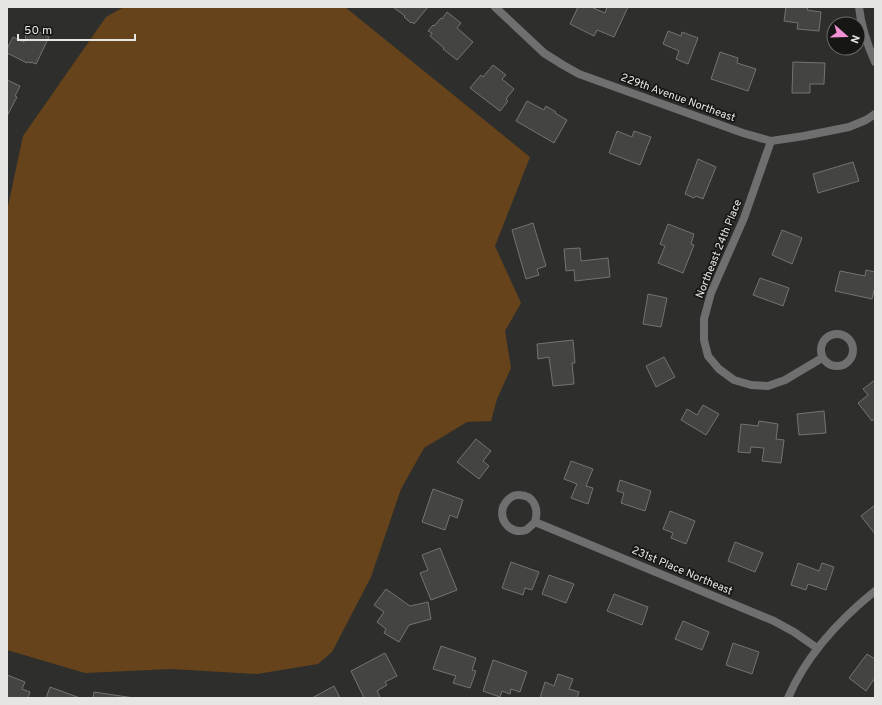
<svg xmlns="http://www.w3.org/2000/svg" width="882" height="705" font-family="Overpass,sans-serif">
<rect width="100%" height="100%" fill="#2e2f2c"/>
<path fill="#66431a" d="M 124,7 L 345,7 L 530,157 L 495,246 L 521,303 L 505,331 L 511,368 L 497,399 L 491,421 L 467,422 L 424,448 L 401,489 L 371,577 L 332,652 L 318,664 L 257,674 L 171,669 L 85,673 L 7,650 L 7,211 L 23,136 L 106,17 Z"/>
<g fill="#444440" stroke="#747370">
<path d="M 393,7 L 428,7 L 414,24 L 412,22 L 411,23 L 404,17 L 405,16 Z"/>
<path d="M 578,7 L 591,7 L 605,13 L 607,7 L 628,7 L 614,37 L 597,30 L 594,36 L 570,24 Z"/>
<path d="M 786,7 L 808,7 L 807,10 L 821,12 L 819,31 L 797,29 L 798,23 L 784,21 Z"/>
<path d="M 447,12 L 461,23 L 457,28 L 473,42 L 457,60 L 443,49 L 444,48 L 430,36 L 432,33 L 428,31 L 433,25 L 434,26 L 441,18 L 442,19 Z"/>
<path d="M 31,28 L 49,37 L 36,64 L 31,62 L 31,63 L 28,62 L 27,63 L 7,53 L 7,49 L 13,37 L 24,42 L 26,38 L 25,37 L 29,30 L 30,30 Z"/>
<path d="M 668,31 L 681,36 L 682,32 L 698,38 L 688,64 L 676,59 L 679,51 L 663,44 Z"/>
<path d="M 720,52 L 738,58 L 737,63 L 756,69 L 748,91 L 711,79 Z"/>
<path d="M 793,62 L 825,63 L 824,84 L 810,84 L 810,93 L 792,93 Z"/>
<path d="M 493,65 L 506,75 L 502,79 L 514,89 L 506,99 L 508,101 L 500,111 L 470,88 L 481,75 L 483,77 Z"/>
<path d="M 7,80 L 20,86 L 15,96 L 17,97 L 7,116 Z"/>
<path d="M 527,101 L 544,110 L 546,106 L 556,112 L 555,113 L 567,120 L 554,143 L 516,121 Z"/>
<path d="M 617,131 L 632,137 L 634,131 L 651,137 L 640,165 L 609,153 Z"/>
<path d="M 698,159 L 716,167 L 703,199 L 696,196 L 694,198 L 685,194 Z"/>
<path d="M 853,162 L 859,181 L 818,193 L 813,174 Z"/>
<path d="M 533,223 L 546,266 L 537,269 L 539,275 L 526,279 L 512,230 Z"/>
<path d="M 668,224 L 694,234 L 691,244 L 694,245 L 683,273 L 658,263 L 665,246 L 660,244 Z"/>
<path d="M 782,230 L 802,238 L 792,264 L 772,255 Z"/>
<path d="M 580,248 L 581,261 L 608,258 L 610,277 L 575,281 L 574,270 L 566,271 L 564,249 Z"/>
<path d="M 866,270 L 875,272 L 875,287 L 872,299 L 835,291 L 840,271 L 865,276 Z"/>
<path d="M 760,278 L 789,288 L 783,306 L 753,295 Z"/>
<path d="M 648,294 L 667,298 L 661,327 L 643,324 Z"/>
<path d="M 573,340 L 575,363 L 572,363 L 574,384 L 553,386 L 549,357 L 538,359 L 537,344 Z"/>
<path d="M 664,357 L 675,377 L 656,387 L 646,366 Z"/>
<path d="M 875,380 L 875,418 L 872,421 L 858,403 L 868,395 L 863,389 Z"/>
<path d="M 703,405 L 719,414 L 706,435 L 681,420 L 687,409 L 697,415 Z"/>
<path d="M 824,411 L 826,433 L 799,435 L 797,414 Z"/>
<path d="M 759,421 L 778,424 L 776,439 L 784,440 L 781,463 L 762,461 L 764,448 L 751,447 L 750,453 L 738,452 L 741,424 L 758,426 Z"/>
<path d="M 476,439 L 491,451 L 483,461 L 489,466 L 479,479 L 457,462 Z"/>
<path d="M 571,461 L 593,469 L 586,486 L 593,488 L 588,504 L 571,498 L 577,484 L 564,479 Z"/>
<path d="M 620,480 L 651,491 L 645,511 L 621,503 L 624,493 L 617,491 Z"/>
<path d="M 433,489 L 463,500 L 457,518 L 450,515 L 445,530 L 422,522 Z"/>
<path d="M 875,505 L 875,534 L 861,516 Z"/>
<path d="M 670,511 L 695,521 L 686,544 L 671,538 L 673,533 L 663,529 Z"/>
<path d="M 735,542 L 763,553 L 755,572 L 728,561 Z"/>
<path d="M 440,548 L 457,590 L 431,600 L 420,573 L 428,570 L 422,555 Z"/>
<path d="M 511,562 L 539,572 L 532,590 L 525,588 L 523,595 L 502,588 Z"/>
<path d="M 798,563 L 819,571 L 822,563 L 834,567 L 826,590 L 808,584 L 806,590 L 791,585 Z"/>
<path d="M 549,575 L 574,584 L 566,603 L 542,594 Z"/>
<path d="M 386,589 L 410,606 L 428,602 L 431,619 L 409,625 L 399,642 L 384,633 L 386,629 L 377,622 L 384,612 L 374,605 Z"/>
<path d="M 614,594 L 648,607 L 642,625 L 607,611 Z"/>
<path d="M 683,621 L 709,632 L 702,650 L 675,639 Z"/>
<path d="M 733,643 L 759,652 L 752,674 L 726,665 Z"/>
<path d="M 441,646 L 476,658 L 472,670 L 476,671 L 470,688 L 453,683 L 456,676 L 433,669 Z"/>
<path d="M 385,653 L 397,676 L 385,682 L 387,685 L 377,691 L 380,697 L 377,698 L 364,698 L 351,671 Z"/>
<path d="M 867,654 L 875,659 L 875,678 L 866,691 L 849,678 Z"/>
<path d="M 493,660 L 527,672 L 520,692 L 511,689 L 510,694 L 502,691 L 500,697 L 483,691 Z"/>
<path d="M 558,674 L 573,679 L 569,689 L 579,692 L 577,698 L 540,698 L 545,682 L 554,686 Z"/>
<path d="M 7,675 L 25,682 L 22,689 L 30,692 L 28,698 L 7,698 Z"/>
<path d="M 334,686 L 340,698 L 312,698 Z"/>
<path d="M 50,687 L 80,698 L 46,698 Z"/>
<path d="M 94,692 L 134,698 L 93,698 Z"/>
</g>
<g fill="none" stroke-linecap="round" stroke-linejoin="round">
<g stroke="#6e6f6e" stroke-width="8">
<path d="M 495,7 L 544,53 L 563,65 L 579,74 L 743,133 L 771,141 L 804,136 L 849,127 L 866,120 L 875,114"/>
<path d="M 859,7 C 861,26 867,44 875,62"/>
<path d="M 771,141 L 744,218 L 711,293 L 704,319 L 704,340 L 708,356 L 719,369 L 734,380 L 751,385 L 768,386 L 785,380 L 822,358"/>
<circle cx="837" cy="350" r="16"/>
<path d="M 535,522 C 532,525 529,528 526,530 C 509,536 495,516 506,502 C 509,498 514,495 519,495 C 534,495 539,509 535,522 L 774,621 L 794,632 L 817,648"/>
<path d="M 788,698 C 806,656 839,620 875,591"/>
</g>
</g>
<g text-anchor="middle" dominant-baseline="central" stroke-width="3.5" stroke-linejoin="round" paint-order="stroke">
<g font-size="11" fill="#e5e6e4" stroke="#161715">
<text transform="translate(678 98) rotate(20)">229th Avenue Northeast</text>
<text transform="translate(719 249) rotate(-68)">Northeast 24th Place</text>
<text transform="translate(682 571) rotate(23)">231st Place Northeast</text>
</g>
</g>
<rect width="882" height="705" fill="none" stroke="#e5e6e4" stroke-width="16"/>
<g transform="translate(846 36) rotate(110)"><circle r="19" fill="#161715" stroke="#696a68"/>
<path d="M0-3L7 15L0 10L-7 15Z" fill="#f391d5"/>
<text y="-6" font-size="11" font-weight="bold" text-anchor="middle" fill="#e5e6e4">N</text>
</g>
<path d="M18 34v6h117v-6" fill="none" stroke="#e5e6e4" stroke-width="2"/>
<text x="24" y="34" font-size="12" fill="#e5e6e4" stroke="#161715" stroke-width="3" paint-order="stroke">50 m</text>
</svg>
